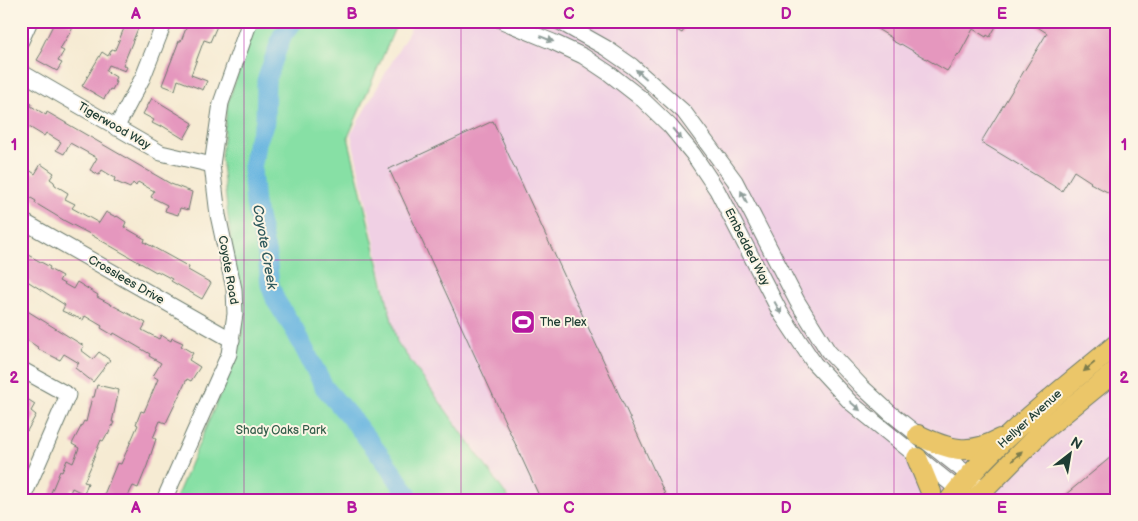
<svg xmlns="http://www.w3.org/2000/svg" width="1138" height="521" font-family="'Balsamiq Sans',sans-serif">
<rect width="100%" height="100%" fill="#fcf5e5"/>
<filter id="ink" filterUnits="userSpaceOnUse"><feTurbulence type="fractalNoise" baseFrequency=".02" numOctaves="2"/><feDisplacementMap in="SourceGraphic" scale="10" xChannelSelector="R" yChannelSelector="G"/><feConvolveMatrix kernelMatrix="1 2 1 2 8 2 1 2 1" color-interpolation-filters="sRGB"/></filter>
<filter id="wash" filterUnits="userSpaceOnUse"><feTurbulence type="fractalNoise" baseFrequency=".0096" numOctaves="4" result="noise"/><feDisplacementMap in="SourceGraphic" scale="20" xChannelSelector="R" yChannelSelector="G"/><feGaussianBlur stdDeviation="1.12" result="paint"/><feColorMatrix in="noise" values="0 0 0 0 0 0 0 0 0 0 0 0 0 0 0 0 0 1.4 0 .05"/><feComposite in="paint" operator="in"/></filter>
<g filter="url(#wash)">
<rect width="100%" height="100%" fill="#f6ebd3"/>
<path fill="#f0d0e4" d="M 415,21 L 1117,21 L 1117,500 L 511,500 L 397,342 L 351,134 Z"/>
<path fill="#87e0a5" stroke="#538e6c" d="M 259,21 L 398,21 L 348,137 L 397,342 L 510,500 L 175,500 L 234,362 L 242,336 L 221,156 L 228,102 L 254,27 Z"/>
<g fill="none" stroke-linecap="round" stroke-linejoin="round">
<path stroke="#65b4e0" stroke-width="19" d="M 294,21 L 282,36 L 266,81 L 265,122 L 256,145 L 252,169 L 255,204 L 267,255 L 270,285 L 276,301 L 294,329 L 324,387 L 355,423 L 390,468 L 411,500"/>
</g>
<g id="blocks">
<g fill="#e597be">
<path d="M 55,21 L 64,21 L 74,26 L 60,49 L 64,51 L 58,61 L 62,63 L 57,71 L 37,60 L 43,50 L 41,49 Z"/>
<path d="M 127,21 L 141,21 L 123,65 L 127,67 L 125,71 L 109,65 L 106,71 L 116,77 L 114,81 L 116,82 L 112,90 L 110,89 L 104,99 L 82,86 L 102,52 L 108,56 L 112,49 L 115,50 Z"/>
<path d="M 189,21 L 206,21 L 217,26 L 210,42 L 204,40 L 191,75 L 207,81 L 203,90 L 178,80 L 175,90 L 162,85 L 179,41 L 181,41 Z"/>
<path d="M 661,21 L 689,21 L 682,33 Z"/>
<path d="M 864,21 L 999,21 L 990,37 L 987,35 L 986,37 L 973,29 L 959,55 L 958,54 L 947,71 L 901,44 L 900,45 L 891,40 L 892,38 Z"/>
<path d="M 1028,21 L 1102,21 L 1117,30 L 1117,197 L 1090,183 L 1091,182 L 1074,171 L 1062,191 L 981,142 L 1047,33 Z"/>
<path d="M 21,98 L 32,104 L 31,106 L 46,115 L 47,112 L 171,184 L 192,192 L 188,210 L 180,208 L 178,215 L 165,211 L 167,205 L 151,197 L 154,191 L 138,182 L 136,186 L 133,183 L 130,188 L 114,181 L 115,178 L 102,170 L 99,175 L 90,170 L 97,158 L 70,143 L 64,154 L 56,150 L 61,142 L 46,133 L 44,136 L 29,127 L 21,141 Z"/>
<path d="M 152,98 L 193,123 L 184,139 L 161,125 L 160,127 L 152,123 L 154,120 L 143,114 Z"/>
<path d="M 493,121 L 665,494 L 653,500 L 541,500 L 389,169 Z"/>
<path d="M 41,164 L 54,173 L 50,179 L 54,182 L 55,185 L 68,193 L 65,199 L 75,204 L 72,208 L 99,223 L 106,212 L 116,217 L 117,216 L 126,222 L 124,227 L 145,239 L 144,242 L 189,267 L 188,270 L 211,283 L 202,299 L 171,281 L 172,279 L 157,271 L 156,272 L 88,233 L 65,221 L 35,203 L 36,201 L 21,192 L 21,173 L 25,167 L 35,174 Z"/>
<path d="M 21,254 L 27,257 L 28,255 L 50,267 L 49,269 L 62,276 L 59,281 L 73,289 L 77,282 L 98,295 L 97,297 L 146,323 L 142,330 L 159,339 L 161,335 L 171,341 L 172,338 L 183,343 L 181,346 L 193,353 L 189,360 L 200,367 L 191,381 L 187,379 L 166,423 L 160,421 L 153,438 L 156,439 L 147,466 L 138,488 L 133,486 L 126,500 L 108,500 L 103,497 L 117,463 L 121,464 L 138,425 L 136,424 L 141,411 L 144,412 L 158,379 L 153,376 L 161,363 L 149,356 L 150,354 L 114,333 L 113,335 L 101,328 L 102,326 L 85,316 L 83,320 L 62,311 L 65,305 L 21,277 Z"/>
<path d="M 21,307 L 84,346 L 81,350 L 93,359 L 99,352 L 110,360 L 93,382 L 75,368 L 79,363 L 64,354 L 60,360 L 38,349 L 39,348 L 21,336 Z"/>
<path d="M 97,385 L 119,390 L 112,422 L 114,422 L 108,435 L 107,434 L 103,441 L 101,440 L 91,464 L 92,464 L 84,482 L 88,483 L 84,494 L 72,488 L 67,500 L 51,500 L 52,496 L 50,495 L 60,471 L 62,472 L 67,460 L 73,463 L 79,448 L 72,444 L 84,421 L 86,422 L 92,397 L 94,397 Z"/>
<path d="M 21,395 L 35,404 L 31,411 L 36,415 L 27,431 L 21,427 Z"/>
<path d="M 1117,452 L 1117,500 L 1059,500 Z"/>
</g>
</g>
</g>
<g filter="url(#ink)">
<use href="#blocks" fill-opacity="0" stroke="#6a7a6c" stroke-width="1"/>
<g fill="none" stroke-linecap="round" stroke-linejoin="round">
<defs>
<g id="minor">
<path d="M 502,21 L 553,42 L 583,56 L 610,74 L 642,99 L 670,126 L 693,154 L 717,190 L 780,312 L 814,363 L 851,403 L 966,496"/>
<path d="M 558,21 L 606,48 L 632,66 L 684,112 L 735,181 L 797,301 L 828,351 L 861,386 L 889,412 L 961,469 L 976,483"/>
<path d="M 21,41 L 30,21"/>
<path d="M 21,72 L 161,153 L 212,165"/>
<path d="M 116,128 L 143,77 L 165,21"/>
<path d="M 21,220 L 232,340"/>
<path d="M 21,369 L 68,395 L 22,500"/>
<path d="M 164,500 L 229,354 L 235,314 L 234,289 L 218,215 L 212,165 L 221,103 L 250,21"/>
</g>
<g id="major">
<path d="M 918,435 C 949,450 969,456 1000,439"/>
<path d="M 917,458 L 931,492 L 931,500"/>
<path d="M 950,500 C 993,441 1061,391 1117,344"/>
<path d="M 974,500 L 1042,431 L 1117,370"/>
</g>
</defs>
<use href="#minor" stroke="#6a7a6c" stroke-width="17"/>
<use href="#major" stroke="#6a7a6c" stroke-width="22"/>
<use href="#minor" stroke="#fff" stroke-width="15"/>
<use href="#major" stroke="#ebc669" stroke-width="20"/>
</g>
<defs><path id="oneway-solid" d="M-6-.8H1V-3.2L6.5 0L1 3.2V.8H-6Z" transform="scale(1.25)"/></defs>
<g fill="#8f9e9a">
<use href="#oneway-solid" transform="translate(547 39) rotate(22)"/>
<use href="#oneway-solid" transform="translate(641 74) rotate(-139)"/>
<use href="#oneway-solid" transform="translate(677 134) rotate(50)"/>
<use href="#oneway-solid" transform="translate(744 197) rotate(-117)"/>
<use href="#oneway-solid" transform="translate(778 308) rotate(61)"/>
<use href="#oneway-solid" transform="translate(855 406) rotate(41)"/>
</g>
<g fill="#7b7b4c">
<use href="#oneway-solid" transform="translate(1089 367) rotate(140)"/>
<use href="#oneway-solid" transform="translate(1017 456) rotate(-44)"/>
</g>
</g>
<path fill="none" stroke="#b5179e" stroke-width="1" stroke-opacity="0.55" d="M 244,21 L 244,500M 461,21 L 461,500M 677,21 L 677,500M 894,21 L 894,500M 21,260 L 1117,260"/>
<defs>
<symbol id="stadium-square" viewBox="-11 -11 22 22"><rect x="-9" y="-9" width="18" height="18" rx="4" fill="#b5179e" stroke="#fcf5e5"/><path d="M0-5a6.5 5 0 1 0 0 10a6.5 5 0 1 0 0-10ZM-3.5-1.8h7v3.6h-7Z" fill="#fff"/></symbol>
</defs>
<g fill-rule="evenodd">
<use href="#stadium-square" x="509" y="308" width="28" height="28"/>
</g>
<g text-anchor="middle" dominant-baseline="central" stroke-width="4" stroke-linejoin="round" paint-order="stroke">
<g font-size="12" fill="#1f3d34" stroke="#fcf5e5">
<text transform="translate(114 126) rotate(30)">Tigerwood Way</text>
<text transform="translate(747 247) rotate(63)">Embedded Way</text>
<text transform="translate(228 270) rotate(80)">Coyote Road</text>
<text transform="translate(126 280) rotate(30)">Crosslees Drive</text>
<text transform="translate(1030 419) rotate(-42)">Hellyer Avenue</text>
</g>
<g font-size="12" fill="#1f3d34" stroke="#fcf5e5" text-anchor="start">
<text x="540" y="322">The Plex</text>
</g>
<g font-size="12" fill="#345e4b" stroke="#fcf5e5">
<text x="281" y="430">Shady Oaks Park</text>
</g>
<g font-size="14" font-style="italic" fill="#305b5f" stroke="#fcf5e5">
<text transform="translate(265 247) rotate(80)">Coyote Creek</text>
</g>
</g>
<rect width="1138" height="521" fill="none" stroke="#fcf5e5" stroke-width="55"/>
<g transform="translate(1070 454) rotate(31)" stroke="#fcf5e5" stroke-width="4" paint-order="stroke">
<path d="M0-4L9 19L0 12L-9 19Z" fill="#1f3d34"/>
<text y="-8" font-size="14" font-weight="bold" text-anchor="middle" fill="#1f3d34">N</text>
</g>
<rect x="28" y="28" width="1082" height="466" fill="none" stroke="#b5179e" stroke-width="2"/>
<g font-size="16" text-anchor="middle" font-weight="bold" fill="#b5179e">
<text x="136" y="19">A</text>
<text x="352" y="19">B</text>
<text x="569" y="19">C</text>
<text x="786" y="19">D</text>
<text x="1002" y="19">E</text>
<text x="14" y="150">1</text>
<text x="1124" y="150">1</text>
<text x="14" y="383">2</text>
<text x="1124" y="383">2</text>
<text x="136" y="513">A</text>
<text x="352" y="513">B</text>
<text x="569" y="513">C</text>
<text x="786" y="513">D</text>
<text x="1002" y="513">E</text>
</g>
</svg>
